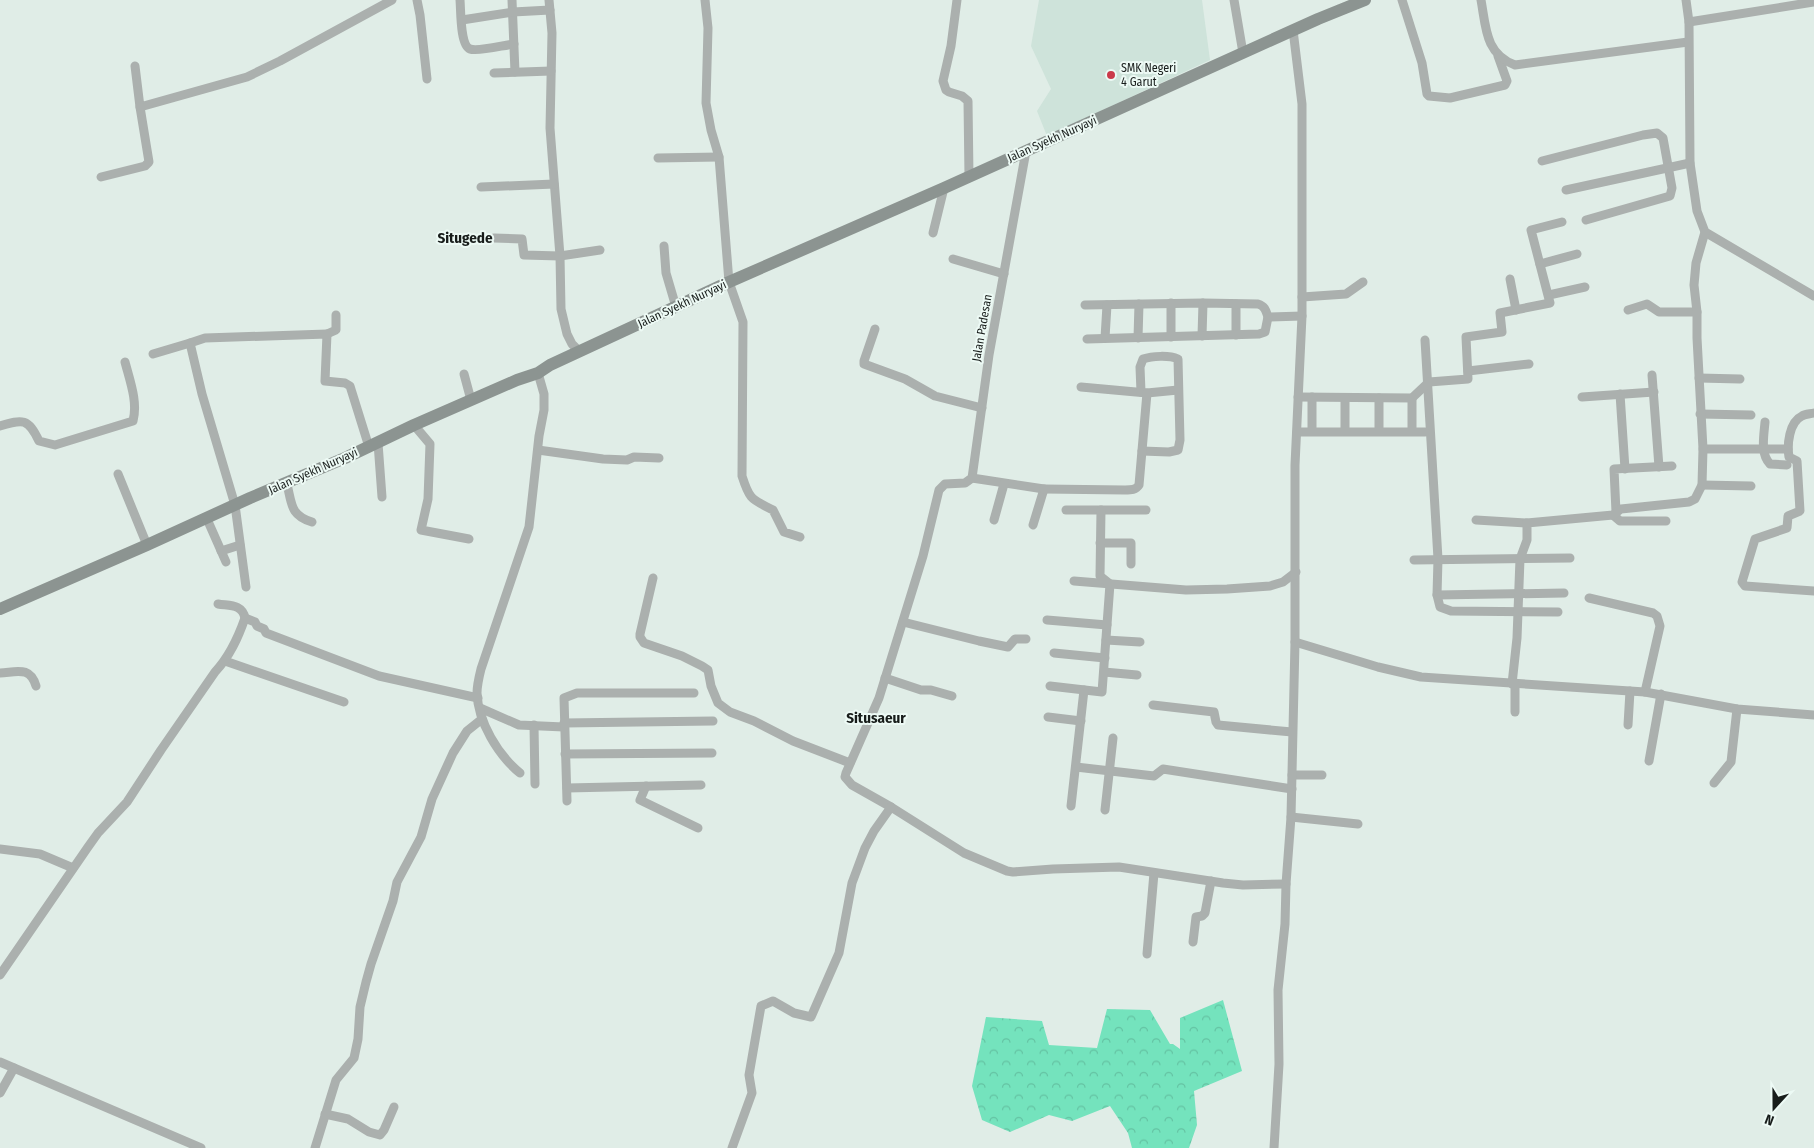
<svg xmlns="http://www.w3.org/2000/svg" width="1814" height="1148" font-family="'Fira Sans Condensed',sans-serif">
<defs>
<pattern id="forest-crowns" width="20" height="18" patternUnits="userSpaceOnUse" patternTransform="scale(1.25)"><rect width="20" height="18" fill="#74e3bd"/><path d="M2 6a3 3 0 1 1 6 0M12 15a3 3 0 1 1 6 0" fill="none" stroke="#64c2a2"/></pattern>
</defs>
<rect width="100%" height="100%" fill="#e0ede7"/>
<path fill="#cee3da" d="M 1039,0 L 1202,0 L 1210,60 L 1047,136 L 1037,111 L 1051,89 L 1031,46 Z"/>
<path fill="url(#forest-crowns)" d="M 1223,1000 L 1242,1071 L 1194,1091 L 1197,1125 L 1189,1148 L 1132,1148 L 1128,1133 L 1110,1106 L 1072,1121 L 1049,1115 L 1010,1132 L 982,1120 L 972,1086 L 986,1017 L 1042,1021 L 1049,1045 L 1097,1048 L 1107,1009 L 1150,1010 L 1170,1044 L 1173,1044 L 1180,1049 L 1180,1018 Z"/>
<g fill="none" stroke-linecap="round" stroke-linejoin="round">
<g stroke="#abb0ae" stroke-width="9">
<path d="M 417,0 L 420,15 L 427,79"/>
<path d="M 460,0 C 461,11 460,45 470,49 C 478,52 504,45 514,44"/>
<path d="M 512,0 L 515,72"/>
<path d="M 549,0 L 552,33 L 550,128 L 560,256 L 561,309 L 567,334 L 572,344 L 580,352"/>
<path d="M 705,0 L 708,28 L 706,103 L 711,130 L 719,157 L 729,282 L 743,322 L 742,476 C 750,501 752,499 773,510 L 784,532 L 800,537"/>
<path d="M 957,0 L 951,46 L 943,81 L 946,90 L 949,92 L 962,96 L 968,101 L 969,177"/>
<path d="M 1234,0 L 1243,53"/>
<path d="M 1402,0 L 1422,63 L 1427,94 L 1429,96 L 1450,98 L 1505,85 L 1507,81 L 1498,56"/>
<path d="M 1481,0 C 1486,27 1485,54 1515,65 L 1688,42"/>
<path d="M 1686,0 L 1689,22 L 1690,163 L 1697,211 L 1705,232 L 1814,296"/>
<path d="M 462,20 L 513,12 L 550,10"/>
<path d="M 1689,22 L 1814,2"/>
<path d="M 135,66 L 140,107 L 247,77 L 280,61 L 392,0"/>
<path d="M 494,73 L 551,71"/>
<path d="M 1026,151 L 989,355 L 972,478 L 965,483 L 945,484 L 939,490 L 923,556 L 879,698 L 846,773 L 845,777 L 852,785 L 891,807 L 964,853 L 1007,871 L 1013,872 L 1053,869 L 1119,867 L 1223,883 L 1243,885 L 1286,884"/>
<path d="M 658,158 L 719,157"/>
<path d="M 1542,161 L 1643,135 L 1657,133 L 1663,138 L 1672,188 L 1670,196 L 1586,220"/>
<path d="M 101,177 L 145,166 L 149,162 L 140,107"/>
<path d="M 481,187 L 554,184"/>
<path d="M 1566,190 L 1690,163"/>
<path d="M 933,233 L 944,188"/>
<path d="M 494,238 L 522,239 L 524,255 L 560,256 L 600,250"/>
<path d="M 664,246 L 666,273 L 676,307"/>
<path d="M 953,259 L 1004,274"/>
<path d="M 1540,264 L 1577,254"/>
<path d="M 1510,279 L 1516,310"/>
<path d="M 1549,295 L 1585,287"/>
<path d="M 1302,297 L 1346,294 L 1363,282"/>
<path d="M 1236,304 L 1236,335"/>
<path d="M 1085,305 L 1203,303 L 1258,304 C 1265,306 1266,311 1268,317 L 1302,316"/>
<path d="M 1628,310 L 1647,304 L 1659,312 L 1697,312"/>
<path d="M 875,329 L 864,361 L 864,364 L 905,379 L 935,396 L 982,408"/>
<path d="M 327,334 L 336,330 L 336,315"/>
<path d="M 1202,336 L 1203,303"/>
<path d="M 1171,337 L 1171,303"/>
<path d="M 1105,338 L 1107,305"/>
<path d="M 1138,338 L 1139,304"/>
<path d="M 1087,339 L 1259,334 L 1265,332 L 1268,317"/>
<path d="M 1425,340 L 1438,559 L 1437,595 L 1440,607 L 1451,611 L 1558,612"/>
<path d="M 153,354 L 190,343"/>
<path d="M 1468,371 L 1529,364"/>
<path d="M 464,374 L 471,400"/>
<path d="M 1652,375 L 1659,467"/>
<path d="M 1699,378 L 1740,379"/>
<path d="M 1081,387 L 1147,393 L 1178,390"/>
<path d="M 1141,392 L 1140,367 L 1143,359 C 1152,356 1169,355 1178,359 L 1180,440 L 1178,450 L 1169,452 L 1142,451"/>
<path d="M 1620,394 L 1625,469"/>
<path d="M 1298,397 L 1412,398 L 1429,382 L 1468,379 L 1466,337 L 1502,332 L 1500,313 L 1550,303 L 1531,230 L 1562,222"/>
<path d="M 1312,397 L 1312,429"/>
<path d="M 1582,397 L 1654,392"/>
<path d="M 1345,398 L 1345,430"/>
<path d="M 1412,398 L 1412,430"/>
<path d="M 1814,413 C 1810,414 1805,414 1802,416 C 1789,422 1787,445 1789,457 L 1797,461 L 1800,511 L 1788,516 L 1787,528 L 1755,539 L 1742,582 L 1745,586 L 1814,591"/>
<path d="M 1700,414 L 1751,415"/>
<path d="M 1765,422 C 1764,435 1760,454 1770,464 L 1787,465"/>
<path d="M 414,425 L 430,444 L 428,499 L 421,530 L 469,539"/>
<path d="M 0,426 C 23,419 28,418 39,441 L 55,445 L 133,421 C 138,402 130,381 125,362"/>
<path d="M 1379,430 L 1379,398"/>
<path d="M 1297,432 L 1425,432"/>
<path d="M 378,443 L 382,497"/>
<path d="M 1703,449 L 1788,449"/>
<path d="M 538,450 L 603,459 L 627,460 L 634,457 L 659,458"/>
<path d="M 118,474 L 147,545"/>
<path d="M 972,478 L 1044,489 L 1033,525"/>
<path d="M 287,484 C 292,504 290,515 312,522"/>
<path d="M 1702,485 L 1751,486"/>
<path d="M 1044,489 L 1125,490 C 1131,490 1136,490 1139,485 L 1147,393"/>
<path d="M 1066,510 L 1146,510"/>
<path d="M 1616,512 L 1614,469 L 1672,466"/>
<path d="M 1613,515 L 1620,521 L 1666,521"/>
<path d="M 207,519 L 226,562"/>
<path d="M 994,520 L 1004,484"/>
<path d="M 1476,520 L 1527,523"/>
<path d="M 1100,543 L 1131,543 L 1131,564"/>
<path d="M 221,551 L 240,545"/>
<path d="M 1414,560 L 1570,558"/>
<path d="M 653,578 L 640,634 L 640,637 L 644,643 L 682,656 L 702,666 L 708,670 L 711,686 L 718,703 L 730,712 L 754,721 L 793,741 L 850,763"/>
<path d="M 1074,581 L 1186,590 L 1227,589 L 1270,586 L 1283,582 L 1296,572"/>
<path d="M 246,587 L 235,505 L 202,394 L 190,343 L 205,338 L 327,334 L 325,381 L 345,383 L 350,386 L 369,447"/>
<path d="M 1437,595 L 1564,593"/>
<path d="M 1589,598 L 1653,613 L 1657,616 L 1660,626 L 1645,692"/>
<path d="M 218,604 C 230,606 242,604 245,618"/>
<path d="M 1047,620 L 1107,625"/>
<path d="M 903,622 L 979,641 L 1008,647 L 1015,639 L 1026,639"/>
<path d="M 1106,640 L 1140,642"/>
<path d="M 1295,642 L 1378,667 L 1421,677 L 1645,692 L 1737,709 L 1814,715"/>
<path d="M 1054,653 L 1105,658"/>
<path d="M 225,661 L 344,702"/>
<path d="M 1104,672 L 1137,675"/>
<path d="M 0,673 C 17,672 30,666 36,686"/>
<path d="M 885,678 L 921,690 L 931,690 L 952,696"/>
<path d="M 1512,684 L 1517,638 L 1520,559 L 1527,540 L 1527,523 L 1613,515 L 1621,509 L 1689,502 L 1695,499 L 1702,485 L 1703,449 L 1697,338 L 1697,312 L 1694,285 L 1696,263 L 1705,232"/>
<path d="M 1515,684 L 1515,712"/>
<path d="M 1050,686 L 1102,692 L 1110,584 L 1100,576 L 1101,510"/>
<path d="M 1153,705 L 1214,712 L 1216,722 L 1218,725 L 1292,732"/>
<path d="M 480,708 L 519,725 L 564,727"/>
<path d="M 1048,717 L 1081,721"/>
<path d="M 564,723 L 713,721"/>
<path d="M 534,725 L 535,784"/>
<path d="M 1628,725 L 1630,691"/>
<path d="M 565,754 L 712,753"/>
<path d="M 1649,761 L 1661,694"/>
<path d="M 1076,767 L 1154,776 L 1163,769 L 1292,789"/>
<path d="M 520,773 C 498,755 478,722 477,693 C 477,685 479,677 481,669 L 529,527 L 539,436 L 544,410 L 544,394 L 538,373"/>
<path d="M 1292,775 L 1322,775"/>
<path d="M 1714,783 L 1731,762 L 1737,709"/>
<path d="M 646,786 L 640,800 L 698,828"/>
<path d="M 567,788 L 701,785"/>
<path d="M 567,801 L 564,698 L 577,693 L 694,693"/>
<path d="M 1071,806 L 1084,690"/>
<path d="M 1105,810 L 1113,738"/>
<path d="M 1291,817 L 1358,824"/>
<path d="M 0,849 L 40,854 L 73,868"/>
<path d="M 1193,942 L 1196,917 L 1202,916 L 1205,913 L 1211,881"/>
<path d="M 1147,954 L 1154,873"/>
<path d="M 0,975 L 88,847 L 98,833 L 127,802 L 161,750 L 215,672 C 230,656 238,638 245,618 L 255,622 L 257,626 L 264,629 L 266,633 L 379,676 L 478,698"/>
<path d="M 0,1062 L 201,1148"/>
<path d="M 0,1093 L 14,1068"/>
<path d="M 325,1114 L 348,1119 L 369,1132 L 380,1135 L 384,1130 L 394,1107"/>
<path d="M 315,1148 L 336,1080 L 354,1058 L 358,1039 L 360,1007 L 366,982 L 371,964 L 393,901 L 397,882 L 421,837 L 432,799 L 453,753 L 467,731 L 482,719"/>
<path d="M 732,1148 L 752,1093 L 749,1075 L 761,1006 L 773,1001 L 794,1013 L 811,1017 L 839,953 L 852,883 L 865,848 L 874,831 L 891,807"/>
<path d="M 1274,1148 L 1279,1064 L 1278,990 L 1285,924 L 1286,884 L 1291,817 L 1295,642 L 1295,465 L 1302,316 L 1302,104 L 1293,30"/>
</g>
<path stroke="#8c9491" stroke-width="12" d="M 0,609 L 147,545 L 250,498 L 345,458 L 414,425 L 517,380 L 538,373 L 550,365 L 729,282 L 944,188 L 1318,19 L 1365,0"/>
</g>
<circle fill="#ca3a4a" stroke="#edfaf5" stroke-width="2" cx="1111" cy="75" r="5"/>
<g text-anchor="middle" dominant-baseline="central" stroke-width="4" stroke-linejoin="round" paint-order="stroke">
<g font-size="12" fill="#181d1b" stroke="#edfaf5" text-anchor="start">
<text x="1121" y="68">SMK Negeri<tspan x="1121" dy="14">4 Garut</tspan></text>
</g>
<g font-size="12" fill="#181d1b" stroke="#edfaf5">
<text transform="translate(1052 139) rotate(-24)">Jalan Syekh Nuryayi</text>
<text transform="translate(682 304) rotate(-25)">Jalan Syekh Nuryayi</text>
<text transform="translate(982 328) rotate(-80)">Jalan Padesan</text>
<text transform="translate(313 471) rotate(-24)">Jalan Syekh Nuryayi</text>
</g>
<g font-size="15" font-weight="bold" fill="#181d1b" stroke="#edfaf5">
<text x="465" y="238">Situgede</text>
<text x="876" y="718">Situsaeur</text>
</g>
</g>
<g transform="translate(1774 1108) rotate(201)" stroke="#edfaf5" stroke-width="4" paint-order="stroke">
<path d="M0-4L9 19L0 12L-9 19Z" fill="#181d1b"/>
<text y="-8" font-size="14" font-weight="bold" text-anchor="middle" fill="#181d1b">N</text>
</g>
</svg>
